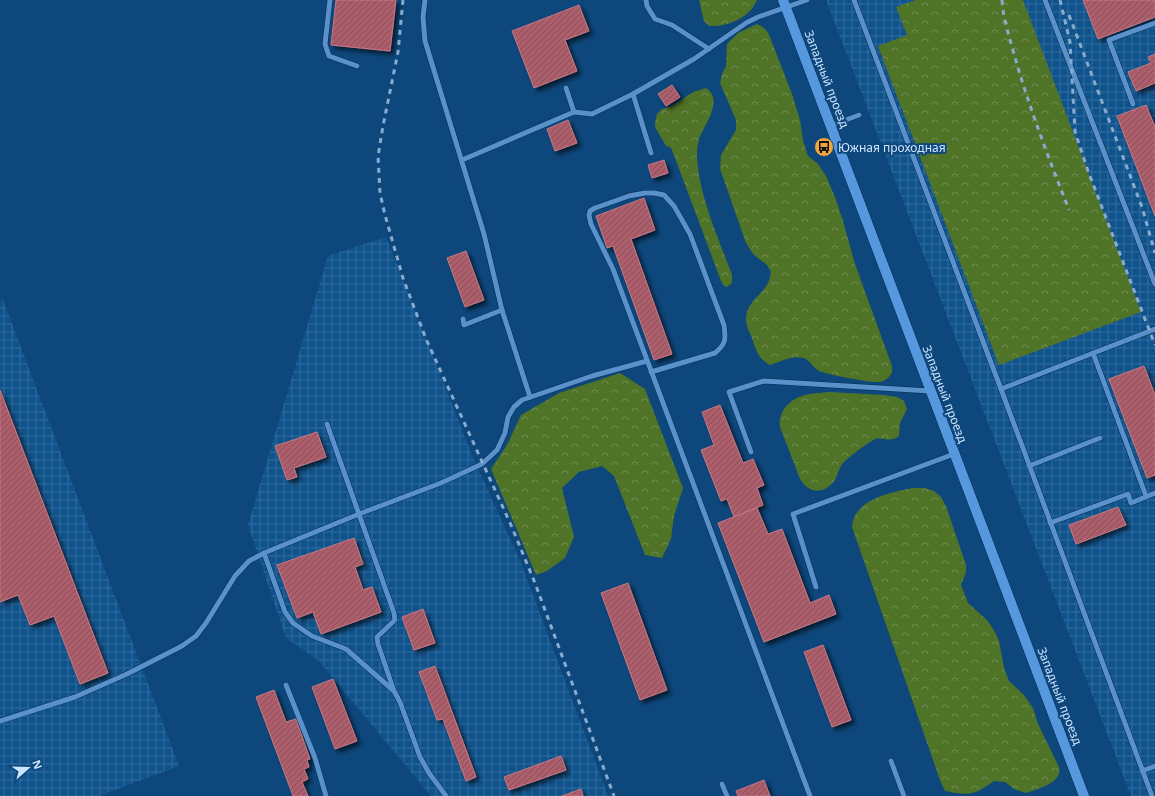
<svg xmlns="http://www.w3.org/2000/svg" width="1155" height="796" font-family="'Noto Sans',sans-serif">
<defs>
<pattern id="industrial-grid" width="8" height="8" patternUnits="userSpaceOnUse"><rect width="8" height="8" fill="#10538c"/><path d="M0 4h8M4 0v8" fill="none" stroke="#326c9d"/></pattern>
<pattern id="forest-crowns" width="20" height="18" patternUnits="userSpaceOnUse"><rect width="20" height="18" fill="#4f7327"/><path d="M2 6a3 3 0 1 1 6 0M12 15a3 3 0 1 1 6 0" fill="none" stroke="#6f8d52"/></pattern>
<pattern id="building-hatch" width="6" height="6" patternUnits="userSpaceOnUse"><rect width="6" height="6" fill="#ae5d6a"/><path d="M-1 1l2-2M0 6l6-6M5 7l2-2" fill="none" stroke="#81535e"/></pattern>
<filter id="shadow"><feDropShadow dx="3.5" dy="3.5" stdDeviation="2" flood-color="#0009"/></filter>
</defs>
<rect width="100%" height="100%" fill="#0d477c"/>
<g fill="url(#industrial-grid)">
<path d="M 826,0 L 1155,0 L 1155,796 L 1131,796 Z"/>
<path d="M 386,237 L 472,455 L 521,563 L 608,796 L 431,796 L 318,660 L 286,638 L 248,525 L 328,256 Z"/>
<path d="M 3,300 L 179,766 L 99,796 L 0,796 L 0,301 Z"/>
</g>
<g fill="url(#forest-crowns)">
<path d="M 699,0 L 757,0 C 750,18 727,27 709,26 L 704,21 Z"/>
<path d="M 916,0 L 1023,0 L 1141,312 L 999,365 L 878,46 L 907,35 L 896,7 Z"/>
<path d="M 757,24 C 764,27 767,30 770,37 L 792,94 L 800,120 L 803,141 L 808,156 L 818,164 L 826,176 L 835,197 L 843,221 L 855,264 L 892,366 L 892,373 C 889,377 886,381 880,382 C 871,383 829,375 819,371 C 813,368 809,359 803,358 C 792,355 780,362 770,365 C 759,359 756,351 753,341 C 751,334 746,327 746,320 C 745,303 763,295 769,281 C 770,278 770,275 771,272 L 767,265 L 753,254 L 746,243 L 720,169 L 721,155 L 736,130 L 736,120 L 720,83 L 722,74 L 726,66 L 727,44 L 738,33 Z"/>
<path d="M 706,88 C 723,99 707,122 701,134 C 698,140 697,149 697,155 C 698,194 719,239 732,275 L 732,283 L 727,287 L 724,286 L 721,281 L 672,150 L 670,147 L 666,146 L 655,127 L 655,123 L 657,114 L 662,109 L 672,106 L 693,92 Z"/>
<path d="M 620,373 L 645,389 L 683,488 L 674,516 L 671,539 L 662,558 L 645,555 L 614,476 L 602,466 L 579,472 L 562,488 L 574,537 L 565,558 L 547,571 L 536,575 L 491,469 L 507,445 L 521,415 L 559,393 Z"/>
<path d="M 828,392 L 884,395 L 897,397 L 904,401 L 907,409 L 900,423 L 899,436 C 889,444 882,435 873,440 C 864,446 851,455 843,463 C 839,468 838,474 835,480 C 824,495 809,494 800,479 L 780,427 C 778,413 788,400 802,396 C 810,393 820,393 828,392 Z"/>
<path d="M 912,488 L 925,488 L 934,491 L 941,497 L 946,506 L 966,565 L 966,572 L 961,585 L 968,603 L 987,620 L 995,632 L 999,641 L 1004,668 L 1009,681 L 1024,695 L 1033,708 L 1038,724 L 1059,767 C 1059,769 1060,771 1059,773 C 1057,784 1035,790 1026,793 L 1014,789 L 1005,782 L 994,781 C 974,795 972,796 945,791 L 940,780 L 852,527 C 854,499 890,493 912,488 Z"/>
</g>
<g fill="url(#building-hatch)" stroke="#ca7783" filter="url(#shadow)">
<path d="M 336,0 L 396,0 L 390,51 L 331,45 Z"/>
<path d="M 1083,0 L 1155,0 L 1155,17 L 1098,39 Z"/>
<path d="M 579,5 L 589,31 L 565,40 L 577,71 L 534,88 L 512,31 Z"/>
<path d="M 1155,54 L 1155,83 L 1136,91 L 1128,72 L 1151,63 L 1148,57 Z"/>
<path d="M 672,85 L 680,97 L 666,106 L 658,94 Z"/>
<path d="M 1146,105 L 1155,127 L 1155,216 L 1117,116 Z"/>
<path d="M 568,120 L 577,143 L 555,151 L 547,129 Z"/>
<path d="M 664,160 L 668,173 L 652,178 L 648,165 Z"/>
<path d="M 644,198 L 655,230 L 631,239 L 672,354 L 654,360 L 613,246 L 607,248 L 596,216 Z"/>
<path d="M 466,251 L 484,300 L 465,307 L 447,258 Z"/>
<path d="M 1144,366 L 1155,395 L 1155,475 L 1147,478 L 1109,379 Z"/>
<path d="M 0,390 L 108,673 L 80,684 L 54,616 L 30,625 L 18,595 L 0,602 Z"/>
<path d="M 720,405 L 743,463 L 753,459 L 764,485 L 757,488 L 763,505 L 734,517 L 727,499 L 721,501 L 701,450 L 714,445 L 702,412 Z"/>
<path d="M 317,432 L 326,457 L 294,468 L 297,477 L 287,480 L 275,446 Z"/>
<path d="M 1118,507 L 1126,525 L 1076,544 L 1069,525 Z"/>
<path d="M 757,508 L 768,534 L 782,529 L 810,603 L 829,595 L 836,614 L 764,642 L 718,523 Z"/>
<path d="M 354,538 L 363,564 L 355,567 L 363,590 L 372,587 L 381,612 L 321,634 L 313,612 L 297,618 L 277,565 Z"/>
<path d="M 628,583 L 667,690 L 640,700 L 601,593 Z"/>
<path d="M 423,609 L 435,643 L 414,650 L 402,617 Z"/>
<path d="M 823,645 L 851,720 L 832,727 L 804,652 Z"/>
<path d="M 435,666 L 476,777 L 466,781 L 443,719 L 437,720 L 419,672 Z"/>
<path d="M 333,679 L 357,741 L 335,749 L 312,687 Z"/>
<path d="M 274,690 L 286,722 L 296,719 L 310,759 L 307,760 L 309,767 L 304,769 L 308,779 L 302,782 L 308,796 L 293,796 L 256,697 Z"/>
<path d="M 561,756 L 566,770 L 509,790 L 504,777 Z"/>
<path d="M 764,780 L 770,796 L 738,796 L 736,791 Z"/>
<path d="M 581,789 L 583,796 L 562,796 Z"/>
</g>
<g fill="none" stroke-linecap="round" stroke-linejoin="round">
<defs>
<g id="service">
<path d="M 330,0 L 325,44 L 329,56 L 357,66"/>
<path d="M 425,0 L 423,17 L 425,41 L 484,234 L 502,310 L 530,397"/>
<path d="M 646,0 L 647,6 L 655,19 L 672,25 L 709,49"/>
<path d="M 854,0 L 1001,389 L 1152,796"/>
<path d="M 1045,0 L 1155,284"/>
<path d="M 566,88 L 574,112"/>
<path d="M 633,94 L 651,153"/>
<path d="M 1133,104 L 1109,40 L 1155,23"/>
<path d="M 830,126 L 859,115"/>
<path d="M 462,160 L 574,112 L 592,114 L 633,94 L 694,59 L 746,23 L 758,17 L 807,0"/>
<path d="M 463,319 L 464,325 L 502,310"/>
<path d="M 1093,353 L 1146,496"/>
<path d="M 651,372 L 715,353 C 726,344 726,339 724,325 L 690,234 L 674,206 L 664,195 L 654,193 L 645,193 L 629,196 L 595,208 L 590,211 L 589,215 L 591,224 L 613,269 L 810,796"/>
<path d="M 1001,389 L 1155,329"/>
<path d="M 327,424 L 394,613 L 395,620 L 377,637 L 378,644 L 394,691"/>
<path d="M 751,452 L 729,392 L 764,381 L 930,391"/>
<path d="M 1029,466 L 1100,438"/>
<path d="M 1050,523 L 1128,494 L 1131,503 L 1155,493"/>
<path d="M 264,553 L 285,612 L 293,623 L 312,636 L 346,649 L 394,691 L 400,702 L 420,757 L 429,773 L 446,796"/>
<path d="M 816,587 L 793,514 L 954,454"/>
<path d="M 286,685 L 315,758 L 326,796"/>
<path d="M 0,721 L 75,697 L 127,674 L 182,646 L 196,636 L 206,623 L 235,576 L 249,561 L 264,553 L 359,514 L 441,483 L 482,464 L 497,450 L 505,433 L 508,417 L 514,407 L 522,400 L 592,376 L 647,361"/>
<path d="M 891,761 L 904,796"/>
<path d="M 1142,771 L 1155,766"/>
<path d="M 722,784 L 727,796"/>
</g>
<path id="primary" d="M 783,0 L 1084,796"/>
</defs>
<use href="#service" stroke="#012d54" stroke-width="6"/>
<use href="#primary" stroke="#012d54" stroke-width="11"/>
<use href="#service" stroke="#5a91cb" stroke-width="5"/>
<use href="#primary" stroke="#5598de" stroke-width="10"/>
<g stroke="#88accf" stroke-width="3" stroke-dasharray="5 5" stroke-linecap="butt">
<path d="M 403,0 L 398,52 L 383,126 L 378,156 L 380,193 L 385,215 L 403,278 L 426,339 L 511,525 L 535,583 L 614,796"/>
<path d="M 1002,0 C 1003,18 1009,36 1014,54 C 1029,107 1049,159 1069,210"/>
<path d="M 1060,0 L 1070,42 L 1075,132 L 1088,171 L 1155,345"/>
<path d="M 1069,15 L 1142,207 L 1155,253"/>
</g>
</g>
<defs>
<symbol id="bus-disc" viewBox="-11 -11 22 22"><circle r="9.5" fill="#f1a63f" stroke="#0d477c"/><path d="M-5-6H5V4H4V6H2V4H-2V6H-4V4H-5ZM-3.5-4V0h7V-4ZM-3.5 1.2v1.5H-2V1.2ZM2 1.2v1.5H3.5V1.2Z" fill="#111"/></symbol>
</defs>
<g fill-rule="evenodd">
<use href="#bus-disc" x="813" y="136" width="22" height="22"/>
</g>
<g text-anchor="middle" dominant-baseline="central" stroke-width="4" stroke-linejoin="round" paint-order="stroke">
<g font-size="12" fill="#cee5fe" stroke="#0d477c">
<text transform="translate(827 79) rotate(69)">Западный проезд</text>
<text transform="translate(945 394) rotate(69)">Западный проезд</text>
<text transform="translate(1060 696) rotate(69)">Западный проезд</text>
</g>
<g font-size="12" fill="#cee5fe" stroke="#0d477c" text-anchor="start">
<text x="838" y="147">Южная проходная</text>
</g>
</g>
<g transform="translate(28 768) rotate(70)" stroke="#0d477c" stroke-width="3" paint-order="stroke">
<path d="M0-3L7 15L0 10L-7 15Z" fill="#cee5fe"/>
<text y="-6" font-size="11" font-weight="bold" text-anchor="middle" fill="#cee5fe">N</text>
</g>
</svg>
